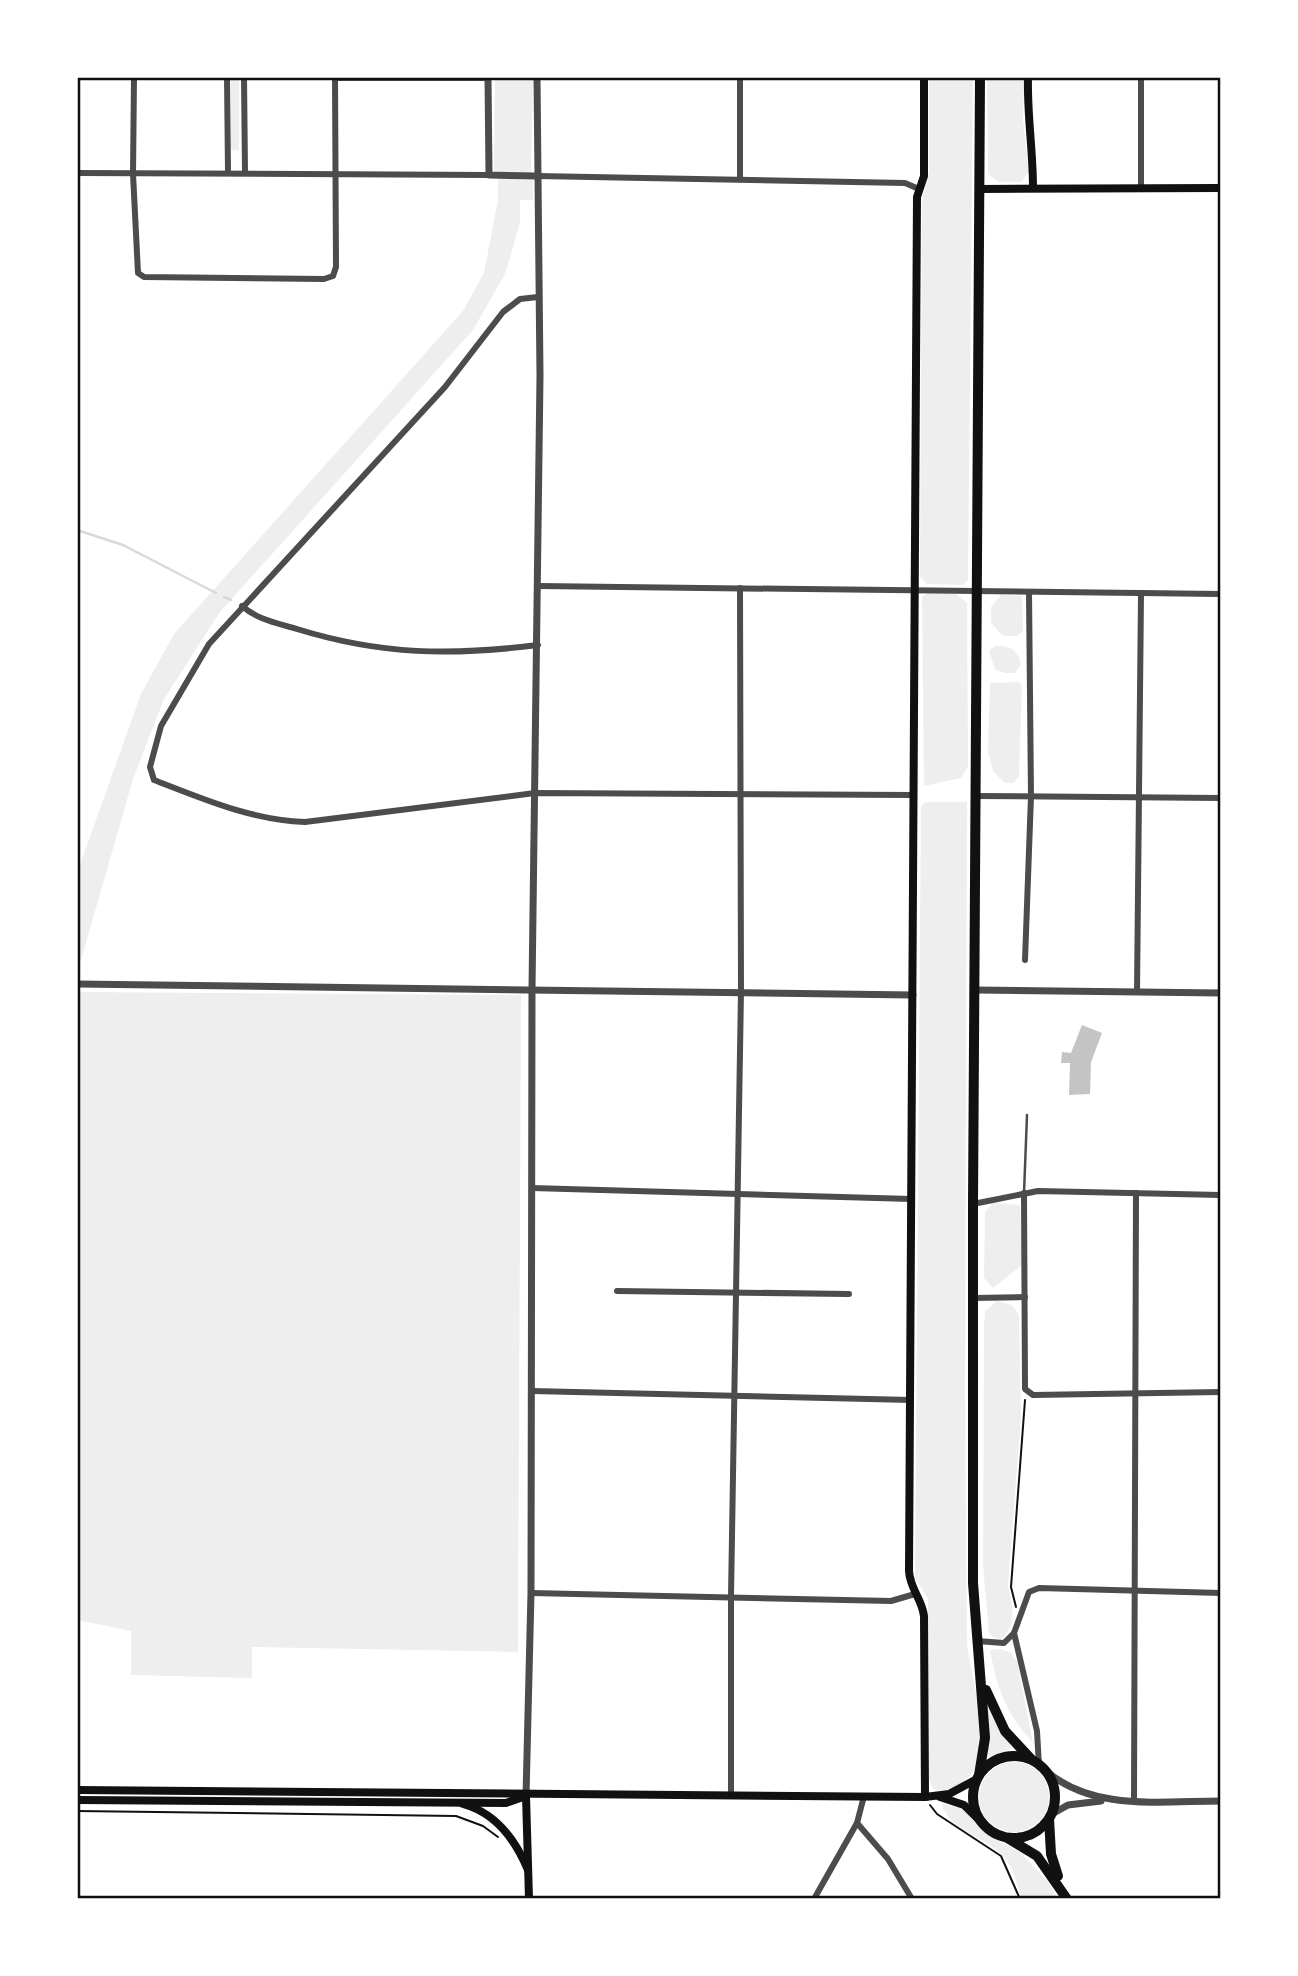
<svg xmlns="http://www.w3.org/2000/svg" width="1298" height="1976" font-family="'Varela Round',sans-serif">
<rect width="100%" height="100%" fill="#fff"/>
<g fill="#eee">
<rect x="231" y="77" width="8" height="73"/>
<path d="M 495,77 L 533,77 L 531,172 L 494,171 Z"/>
<path d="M 929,77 L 973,77 L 968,580 L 963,585 L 927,584 L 920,577 L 922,200 L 929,172 Z"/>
<path d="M 987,77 L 1024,77 L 1023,120 L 1029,172 L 1021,182 L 998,182 L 988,174 Z"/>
<path d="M 498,179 L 533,180 L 533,200 L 520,200 L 520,223 L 505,274 L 473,330 L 220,612 L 164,699 L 133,779 L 77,974 L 77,873 L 141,694 L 174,634 L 463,311 L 484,273 L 498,200 Z"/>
<path d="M 928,593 L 956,594 L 967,603 L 968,766 L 961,778 L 924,786 L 922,597 Z"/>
<path d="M 1001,595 L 1022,596 L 1023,631 L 1017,636 L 1003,636 L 991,623 L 991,607 Z"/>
<path d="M 995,646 C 1011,646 1016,648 1021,664 L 1015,673 L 1004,673 L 995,669 L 989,651 Z"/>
<path d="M 1019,682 L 1022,686 L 1019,776 L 1014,783 L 1005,783 L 993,771 L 988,751 L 990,683 Z"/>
<path d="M 925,802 L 967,802 L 965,1391 L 967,1643 C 970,1679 1001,1762 959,1785 C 951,1790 942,1792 933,1789 L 928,1777 L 928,1599 L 915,1578 L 921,807 Z"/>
<path d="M 77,992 L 521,995 L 518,1652 L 252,1647 L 252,1678 L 131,1675 L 131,1631 L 77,1620 Z"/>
<path d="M 993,1203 L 1020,1205 L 1022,1265 L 993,1288 L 984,1278 L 985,1212 Z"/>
<path d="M 997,1301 L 1012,1305 L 1019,1315 L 1021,1416 L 1008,1585 C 1012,1603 1018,1626 1001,1639 L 994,1638 L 989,1633 L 983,1565 L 984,1325 L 985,1311 Z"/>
<path d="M 1001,1649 L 1011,1653 L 1017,1662 L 1033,1743 C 1005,1711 998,1692 990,1650 Z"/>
<path d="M 987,1702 L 1012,1748 L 990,1757 L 988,1756 Z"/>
<circle cx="1014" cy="1797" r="35"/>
<path d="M 942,1804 L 962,1808 L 986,1834 L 1021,1853 L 1048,1882 L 1058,1899 L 1022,1899 C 1017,1884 1013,1865 1001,1854 C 985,1838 946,1827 942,1804 Z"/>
</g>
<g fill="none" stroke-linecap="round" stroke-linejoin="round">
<g stroke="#d9d9d9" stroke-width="2.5">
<path d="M 77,530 L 123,545 L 216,593"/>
<path d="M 224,597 L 231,600"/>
</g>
</g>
<path fill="#c4c4c4" d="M 1082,1025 L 1102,1033 L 1091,1062 L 1090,1094 L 1069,1095 L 1070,1063 L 1061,1063 L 1062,1052 L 1071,1053 Z"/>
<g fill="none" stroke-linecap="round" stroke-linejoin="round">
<g stroke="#111" stroke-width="2">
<path d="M 1016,1607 L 1011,1587 L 1025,1400"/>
<path d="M 930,1805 L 937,1814 L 1001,1856 L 1020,1899"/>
<path d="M 77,1811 L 456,1816 L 483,1826 L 498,1837"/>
</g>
<path stroke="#4c4c4c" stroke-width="2.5" d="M 1024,1193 L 1027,1115"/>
<g stroke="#4c4c4c" stroke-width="6">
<path d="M 134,77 L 133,174 L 138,273 L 144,277 L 324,279 L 333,276 L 336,267 L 335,77"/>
<path d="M 227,77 L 228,172"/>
<path d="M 244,77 L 245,173"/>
<path d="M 740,77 L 740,179"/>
<path d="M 1141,77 L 1141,189"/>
<path d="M 335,78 L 488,78"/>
<path d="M 77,173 L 489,175"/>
<path d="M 537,176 L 905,183 L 919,189"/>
<path d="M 538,297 L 520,299 L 503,312 L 445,387 L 209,644 L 161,726 L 150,767 L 154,780 C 203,799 251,820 305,822 L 535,793 L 914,795"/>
<path d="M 538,586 L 1221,594"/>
<path d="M 242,606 C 258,620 277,623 297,629 C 381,655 451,656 538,645"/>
<path d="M 974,796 L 1221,798"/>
<path d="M 1025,960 L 1031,796 L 1029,593"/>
<path d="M 1137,992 L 1141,594"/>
<path d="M 532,1188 L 911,1199"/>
<path d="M 1024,1193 L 1025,1389 L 1033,1395 L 1221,1392"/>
<path d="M 973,1204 L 1038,1191 L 1221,1195"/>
<path d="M 617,1291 L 849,1294"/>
<path d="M 973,1298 L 1025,1297"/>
<path d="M 532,1391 L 911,1400"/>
<path d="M 531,1593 L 891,1601 L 915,1594"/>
<path d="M 1014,1633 L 1037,1731 L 1039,1766"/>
<path d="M 977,1641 L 1004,1643 L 1014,1633 L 1029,1592 L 1039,1588 L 1221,1593"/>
<path d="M 731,1795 L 731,1596 L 741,991 L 740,588"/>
<path d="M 1134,1801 L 1136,1193"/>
<path d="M 857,1823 L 888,1859 L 912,1899"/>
<path d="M 814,1899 L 857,1823 L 864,1796"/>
</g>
<g stroke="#4c4c4c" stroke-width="7">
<path d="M 488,77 L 489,175 L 537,176"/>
<path d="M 77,984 L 913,995"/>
<path d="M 975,990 L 1221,993"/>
<path d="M 1044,1769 C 1091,1812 1161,1801 1221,1801"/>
<path d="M 526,1796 L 531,1593 L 532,989 L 540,376 L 537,77"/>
<path d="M 1052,1814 L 1068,1805 L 1101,1801"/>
</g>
<g stroke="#111" stroke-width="8">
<path d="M 924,77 L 924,176 L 917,197 L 909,1571 C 910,1589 922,1599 924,1616 L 925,1797"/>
<path d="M 1028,77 C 1027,115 1033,150 1033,188"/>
<path d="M 980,189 L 1221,188"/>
<path d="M 77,1790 L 925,1797 L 949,1794 L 977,1779"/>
<path d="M 526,1796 L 529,1899"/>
<path d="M 940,1797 L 964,1805 L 983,1824"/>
<path d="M 77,1800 L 506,1803 L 526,1796"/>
<path d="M 463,1804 C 496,1813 516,1841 528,1870"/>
</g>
<g stroke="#111" stroke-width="10">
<path d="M 986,1690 L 1005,1731 L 1030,1758"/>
<circle cx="1014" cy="1797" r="41"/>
<path d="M 979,1775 L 985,1738 L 973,1583 L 973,1204 L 980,77"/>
<path d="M 1049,1819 L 1051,1854 L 1058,1876"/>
<path d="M 1009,1839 L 1037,1856 L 1067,1899"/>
</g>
</g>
<rect width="1298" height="1976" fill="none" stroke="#ffffff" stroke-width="158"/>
<rect x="79" y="79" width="1140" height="1818" fill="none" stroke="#111" stroke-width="2.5"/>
</svg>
